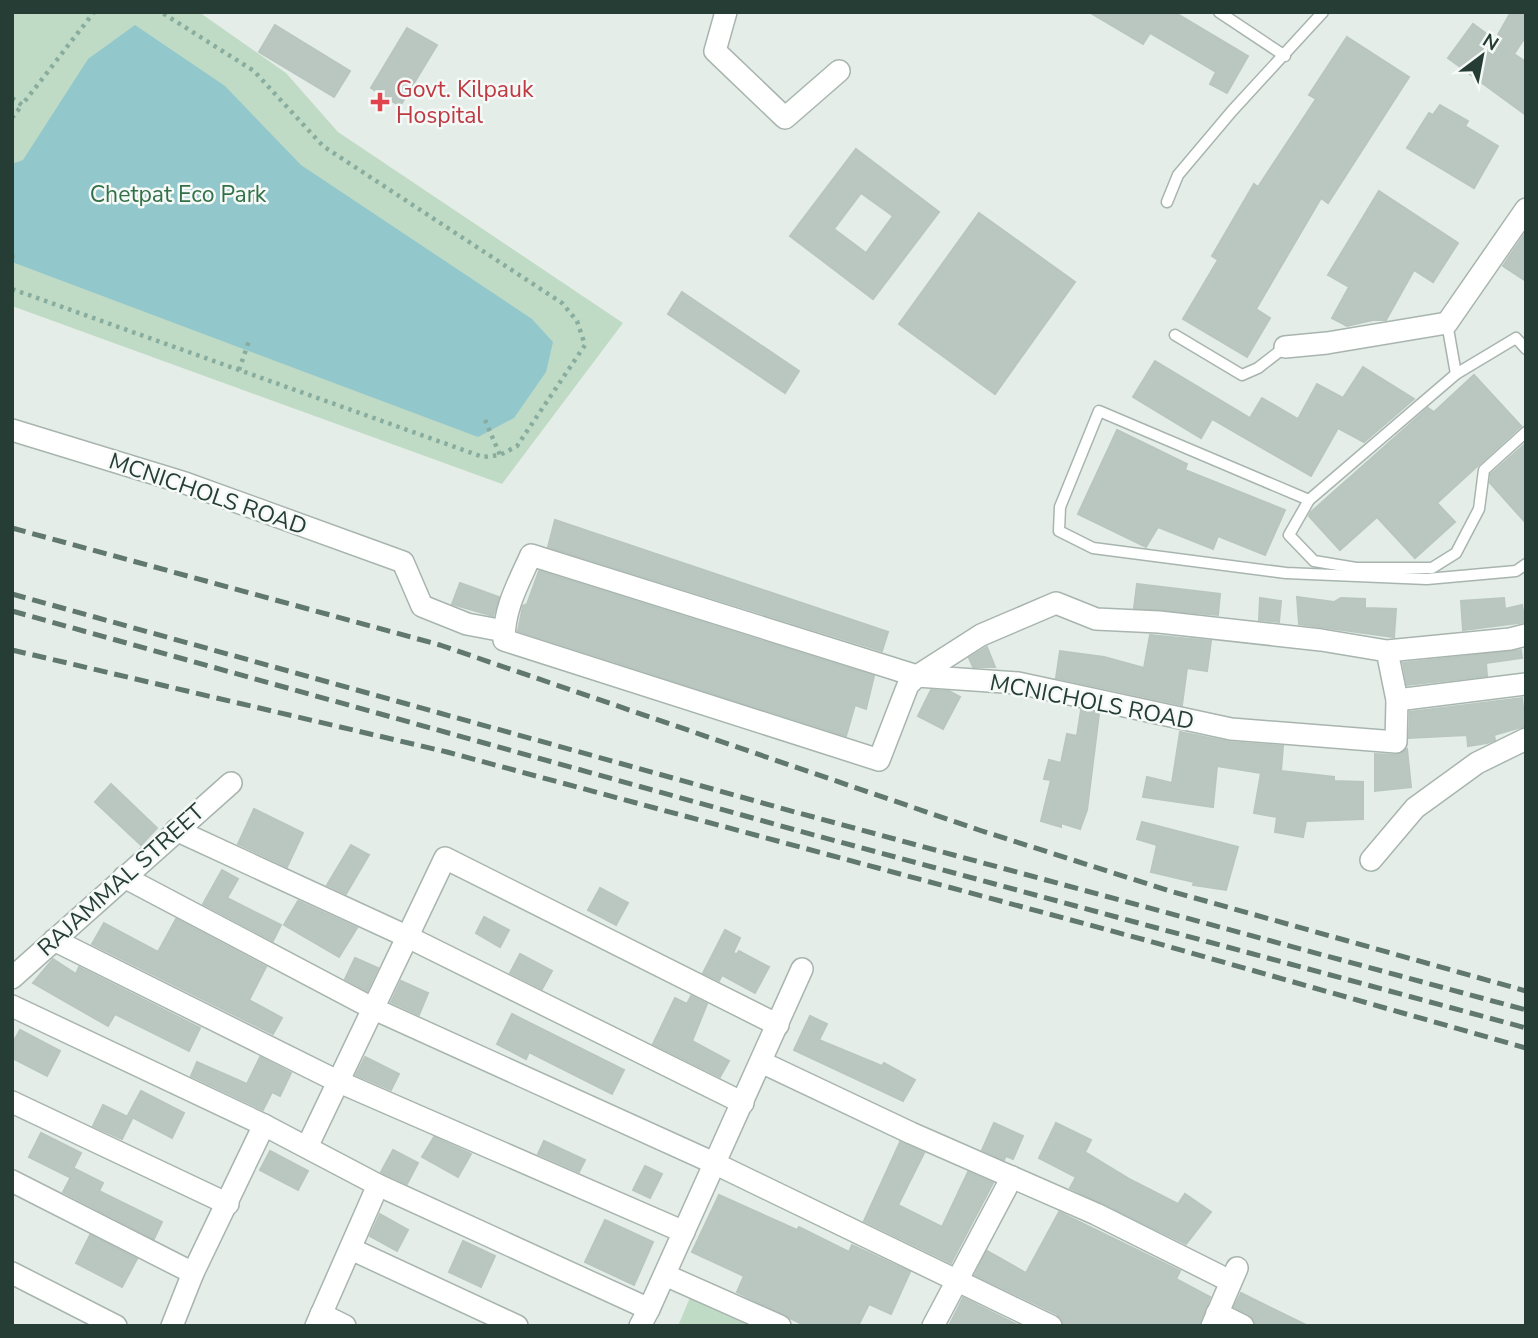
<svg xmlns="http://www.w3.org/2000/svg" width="1538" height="1338" font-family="'Nunito Sans',sans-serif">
<rect width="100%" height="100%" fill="#e5ede8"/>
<g fill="#c0dbc5">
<path d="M 12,12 L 199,12 L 286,73 L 338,132 L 623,323 L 502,484 L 12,306 Z"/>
<path d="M 694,1288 L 780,1326 L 678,1326 Z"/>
</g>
<path fill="#92c7cc" d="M 135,25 L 225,86 L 301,165 L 532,319 L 553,342 L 546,372 L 514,418 L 478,437 L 12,262 L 12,164 L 23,160 L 88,59 Z"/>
<g fill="#bac7c1" stroke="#b8c6bf" stroke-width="2" fill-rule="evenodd">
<path d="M 1089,12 L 1174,12 L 1248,56 L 1227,93 L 1210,84 L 1216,72 L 1150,33 L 1143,44 Z"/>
<path d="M 1511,12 L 1526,12 L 1526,36 L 1514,54 L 1526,62 L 1526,115 L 1448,58 L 1473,24 L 1495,40 Z"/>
<path d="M 275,25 L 350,71 L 334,97 L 259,52 Z"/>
<path d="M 407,28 L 437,45 L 400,106 L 371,88 Z"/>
<path d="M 1347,37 L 1409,77 L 1328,203 L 1321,198 L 1256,309 L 1270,318 L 1247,357 L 1183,319 L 1218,260 L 1212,256 L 1254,184 L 1258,187 L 1316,99 L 1309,95 Z"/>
<path d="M 1440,105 L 1468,121 L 1465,126 L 1498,146 L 1474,188 L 1407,148 L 1429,113 L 1433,115 Z"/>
<path d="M 856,149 L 939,212 L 873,299 L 790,236 ZM 861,193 L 893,216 L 866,253 L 834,229 Z"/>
<path d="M 1379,191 L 1458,243 L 1433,282 L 1414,270 L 1386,320 L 1373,320 L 1347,326 L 1332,318 L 1349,287 L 1328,275 Z"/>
<path d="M 979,213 L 1075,282 L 995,394 L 899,324 Z"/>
<path d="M 1526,232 L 1526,281 L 1503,266 Z"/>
<path d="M 682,292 L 799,371 L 785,393 L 668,314 Z"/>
<path d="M 1155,361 L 1250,418 L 1262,398 L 1298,419 L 1317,384 L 1343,398 L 1363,367 L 1414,399 L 1364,442 L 1338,428 L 1311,476 L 1212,419 L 1201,438 L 1133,397 Z"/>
<path d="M 1474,375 L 1521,426 L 1437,503 L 1455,522 L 1415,558 L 1377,517 L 1340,550 L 1309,516 L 1311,512 L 1428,408 L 1434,412 Z"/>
<path d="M 1117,430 L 1187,464 L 1185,470 L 1285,510 L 1265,555 L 1218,536 L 1213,549 L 1158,527 L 1146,547 L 1078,514 Z"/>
<path d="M 1526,443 L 1526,523 L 1490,483 L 1491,474 Z"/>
<path d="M 555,520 L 888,632 L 882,651 L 548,547 Z"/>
<path d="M 539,571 L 874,676 L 866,709 L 855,705 L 846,736 L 518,631 L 523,606 L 527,604 Z"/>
<path d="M 460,583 L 499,597 L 493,616 L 452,604 Z"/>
<path d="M 1137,584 L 1220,594 L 1218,615 L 1134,608 Z"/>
<path d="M 1297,597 L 1334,602 L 1341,598 L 1365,599 L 1365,608 L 1396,609 L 1394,637 L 1299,624 Z"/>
<path d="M 1260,598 L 1281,601 L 1279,622 L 1259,620 Z"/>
<path d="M 1504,598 L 1505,609 L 1522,605 L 1525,622 L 1463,630 L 1461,601 Z"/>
<path d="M 1150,635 L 1211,641 L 1207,671 L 1187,668 L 1182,705 L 1056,678 L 1060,651 L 1104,657 L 1144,668 Z"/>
<path d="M 987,647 L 995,667 L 973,667 L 969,658 Z"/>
<path d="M 1521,650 L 1522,658 L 1486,663 L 1487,676 L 1407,685 L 1403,663 Z"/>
<path d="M 931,690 L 949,691 L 960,697 L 943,729 L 918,716 Z"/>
<path d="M 1522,698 L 1525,726 L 1494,735 L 1495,740 L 1487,743 L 1468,746 L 1467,735 L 1409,738 L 1410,712 Z"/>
<path d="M 1081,710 L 1099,714 L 1087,810 L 1080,829 L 1061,823 L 1061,827 L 1041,821 L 1051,780 L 1044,779 L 1049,760 L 1061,763 L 1067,734 L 1077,736 Z"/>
<path d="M 1180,732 L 1230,742 L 1283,746 L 1281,771 L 1334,777 L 1334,781 L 1363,782 L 1363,819 L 1306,821 L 1303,837 L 1275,832 L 1277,817 L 1254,813 L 1261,773 L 1217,766 L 1213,807 L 1143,797 L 1147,777 L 1172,783 Z"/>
<path d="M 1407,749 L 1411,787 L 1375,791 L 1375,754 L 1396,755 Z"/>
<path d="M 111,784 L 157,828 L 141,845 L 95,802 Z"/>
<path d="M 254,809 L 303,833 L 287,867 L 238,844 Z"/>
<path d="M 1142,822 L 1238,847 L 1226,890 L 1193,885 L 1194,882 L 1151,872 L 1157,845 L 1137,839 Z"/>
<path d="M 351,845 L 369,855 L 346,894 L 327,885 Z"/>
<path d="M 222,870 L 238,879 L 227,898 L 281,925 L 273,941 L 203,904 Z"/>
<path d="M 600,888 L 628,903 L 616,925 L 588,910 Z"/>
<path d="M 298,901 L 357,928 L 339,957 L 284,925 Z"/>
<path d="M 484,917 L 509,930 L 500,947 L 476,933 Z"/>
<path d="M 176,919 L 266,967 L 249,1000 L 282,1018 L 273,1034 L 92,944 L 104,923 L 158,952 Z"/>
<path d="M 725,930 L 740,938 L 733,953 L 737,954 L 739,951 L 769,967 L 755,993 L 722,975 L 719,981 L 703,973 Z"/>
<path d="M 520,954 L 552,971 L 542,989 L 510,973 Z"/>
<path d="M 355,958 L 378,968 L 367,991 L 345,979 Z"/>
<path d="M 53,959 L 76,974 L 79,967 L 200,1028 L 189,1051 L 115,1014 L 108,1026 L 33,983 Z"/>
<path d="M 401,981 L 428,993 L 419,1015 L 391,1002 Z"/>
<path d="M 691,996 L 707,1004 L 692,1041 L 729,1061 L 720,1077 L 653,1044 L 675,998 L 687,1004 Z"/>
<path d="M 512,1014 L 624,1070 L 612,1094 L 529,1052 L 526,1059 L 497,1044 Z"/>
<path d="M 810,1016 L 827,1024 L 819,1040 L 882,1066 L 884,1063 L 915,1080 L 903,1101 L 794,1050 Z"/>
<path d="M 20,1030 L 60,1051 L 47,1076 L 12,1058 L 12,1044 Z"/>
<path d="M 260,1057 L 291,1073 L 280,1096 L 272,1092 L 263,1110 L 191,1076 L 197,1062 L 247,1084 Z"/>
<path d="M 365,1057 L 399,1074 L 391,1090 L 356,1075 Z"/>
<path d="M 141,1091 L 184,1113 L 172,1138 L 128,1115 Z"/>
<path d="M 103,1105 L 132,1119 L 122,1139 L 93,1126 Z"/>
<path d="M 994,1123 L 1023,1136 L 1013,1159 L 1006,1156 L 1004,1160 L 982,1150 Z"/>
<path d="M 1056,1123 L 1091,1140 L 1085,1152 L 1131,1180 L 1178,1204 L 1185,1194 L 1211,1212 L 1186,1244 L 1070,1188 L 1076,1177 L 1039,1158 Z"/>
<path d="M 41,1133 L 81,1153 L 69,1177 L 29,1157 Z"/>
<path d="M 434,1137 L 471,1154 L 458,1177 L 422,1157 Z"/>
<path d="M 544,1141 L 585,1160 L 579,1172 L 538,1154 Z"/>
<path d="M 900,1142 L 924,1153 L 898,1205 L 942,1227 L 968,1172 L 993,1183 L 951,1263 L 864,1221 Z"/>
<path d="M 393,1150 L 418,1163 L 407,1184 L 381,1172 Z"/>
<path d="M 270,1151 L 308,1171 L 298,1190 L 260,1170 Z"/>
<path d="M 645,1166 L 662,1174 L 650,1198 L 633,1190 Z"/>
<path d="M 75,1169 L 103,1183 L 99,1191 L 162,1222 L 154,1239 L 63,1192 Z"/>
<path d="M 719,1195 L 797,1230 L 799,1227 L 849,1252 L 852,1245 L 910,1272 L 891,1314 L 869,1304 L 858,1326 L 806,1326 L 737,1292 L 744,1276 L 692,1252 Z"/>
<path d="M 1059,1212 L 1180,1271 L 1176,1279 L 1210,1297 L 1199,1326 L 1064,1326 L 1057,1314 L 975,1275 L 987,1251 L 1026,1273 Z"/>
<path d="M 380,1214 L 408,1230 L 397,1251 L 370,1236 Z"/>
<path d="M 605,1220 L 653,1242 L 634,1285 L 585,1262 Z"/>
<path d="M 90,1235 L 137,1259 L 122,1287 L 76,1263 Z"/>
<path d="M 463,1241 L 495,1256 L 481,1287 L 449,1272 Z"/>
<path d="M 1241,1293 L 1308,1326 L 1256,1325 L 1249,1315 L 1234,1307 Z"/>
<path d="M 963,1298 L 1020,1326 L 949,1326 Z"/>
</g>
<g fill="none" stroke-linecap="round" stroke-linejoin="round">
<defs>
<g id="lane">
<path d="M 1219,12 L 1285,56"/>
<path d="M 1167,202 L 1178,175 L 1232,111 L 1323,12"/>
<path d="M 1447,323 L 1456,374"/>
<path d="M 1175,335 L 1242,375 L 1258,368 L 1285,347"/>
<path d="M 1526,349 L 1516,338 L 1456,374 L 1309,500 L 1289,535 L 1314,561 L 1356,568 L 1432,568 L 1456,553 L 1479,509 L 1484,470 L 1526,432"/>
<path d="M 1309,500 L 1099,411 L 1060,507 L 1059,531 L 1093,548 L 1286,573 L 1427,579 L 1516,571 L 1526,564"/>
</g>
<g id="street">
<path d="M 726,12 L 715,51 L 785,118 L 839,71"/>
<path d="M 1285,347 L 1327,343 L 1447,323 L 1526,209"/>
<path d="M 12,430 L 185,483 L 403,562 L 422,606 L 467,624 L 504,631"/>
<path d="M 1387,651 L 1397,700 L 1396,742 L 1231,729 L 1018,683 L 917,676 L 908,685 L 879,760 L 504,640 C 504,608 518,584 531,555 L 917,676 L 981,635 L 1056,603 L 1096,619 L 1159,622 L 1321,640 L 1387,651 L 1510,639 L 1526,635"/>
<path d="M 1397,700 L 1526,684"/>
<path d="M 176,830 L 406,936 L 743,1103"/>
<path d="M 1371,860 L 1415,808 L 1477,763 L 1526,739"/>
<path d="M 124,877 L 372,1008 L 716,1164 L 1051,1326"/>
<path d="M 54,940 L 337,1081 L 684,1232"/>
<path d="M 12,978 L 231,783"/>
<path d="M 12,1006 L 264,1125 L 378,1185 L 649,1309 L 640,1326"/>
<path d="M 761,1062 L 911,1133 L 1096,1214 L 1230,1281"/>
<path d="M 12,1102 L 228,1204"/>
<path d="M 307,1147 L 445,858 L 778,1025"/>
<path d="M 12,1181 L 193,1273"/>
<path d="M 351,1249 L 517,1326"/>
<path d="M 12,1273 L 116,1326"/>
<path d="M 665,1275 L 780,1326"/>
<path d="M 649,1309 L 802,969"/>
<path d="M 1217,1313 L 1243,1326"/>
<path d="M 321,1314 L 345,1326"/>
<path d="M 172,1326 L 193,1273 L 264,1125"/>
<path d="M 316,1326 L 378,1185"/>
<path d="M 933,1326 L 1012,1177"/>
<path d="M 1212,1326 L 1237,1268"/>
</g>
</defs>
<use href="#lane" stroke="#a8b5af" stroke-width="13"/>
<use href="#street" stroke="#a8b5af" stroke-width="24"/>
<g stroke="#88ad9f" stroke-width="4.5" stroke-dasharray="3.5 5" stroke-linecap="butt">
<path d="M 12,98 L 22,105 L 94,12"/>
<path d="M 12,118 L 22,105"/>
<path d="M 12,258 L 13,255"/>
<path d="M 12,289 L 483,457 L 500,455 L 517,446 L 585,345 L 577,321 L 562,303 L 323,146 L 254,71 L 161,12"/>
<path d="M 239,370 L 250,338"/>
<path d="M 485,420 L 500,455"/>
</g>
<use href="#lane" stroke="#fff" stroke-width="10"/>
<use href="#street" stroke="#fff" stroke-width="21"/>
<g stroke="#607870" stroke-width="5" stroke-dasharray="14 7" stroke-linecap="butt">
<path d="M 12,528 L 440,645 L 979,830 L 1170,891 L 1526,991"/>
<path d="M 12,594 L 795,812 L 1526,1010"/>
<path d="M 12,611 L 792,829 L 1526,1028"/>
<path d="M 12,650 L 447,752 L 1149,941 L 1526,1048"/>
</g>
</g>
<path fill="#e0444e" stroke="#f5f9f7" stroke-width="2.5" d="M376.5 91.5h7v7h7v7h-7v7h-7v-7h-7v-7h7z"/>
<g text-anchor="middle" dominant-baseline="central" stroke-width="5" stroke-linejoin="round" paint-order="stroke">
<g font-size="23" fill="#be3a42" stroke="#f5f9f7" text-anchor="start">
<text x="396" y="89">Govt. Kilpauk<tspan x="396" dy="26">Hospital</tspan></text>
</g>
<g font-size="23" fill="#337047" stroke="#f5f9f7">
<text x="178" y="194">Chetpat Eco Park</text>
</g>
<g font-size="23" fill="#253d35" stroke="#f5f9f7">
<text transform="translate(208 494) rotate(19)">MCNICHOLS ROAD</text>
<text transform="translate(1092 702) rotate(11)">MCNICHOLS ROAD</text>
<text transform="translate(121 880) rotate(-42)">RAJAMMAL STREET</text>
</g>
</g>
<rect width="1538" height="1338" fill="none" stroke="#253d35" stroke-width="28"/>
<g transform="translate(1482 56) rotate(32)" stroke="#f5f9f7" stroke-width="5" paint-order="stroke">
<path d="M0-5L12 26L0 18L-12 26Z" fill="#253d35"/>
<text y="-10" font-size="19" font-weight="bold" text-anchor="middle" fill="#253d35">N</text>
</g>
</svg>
